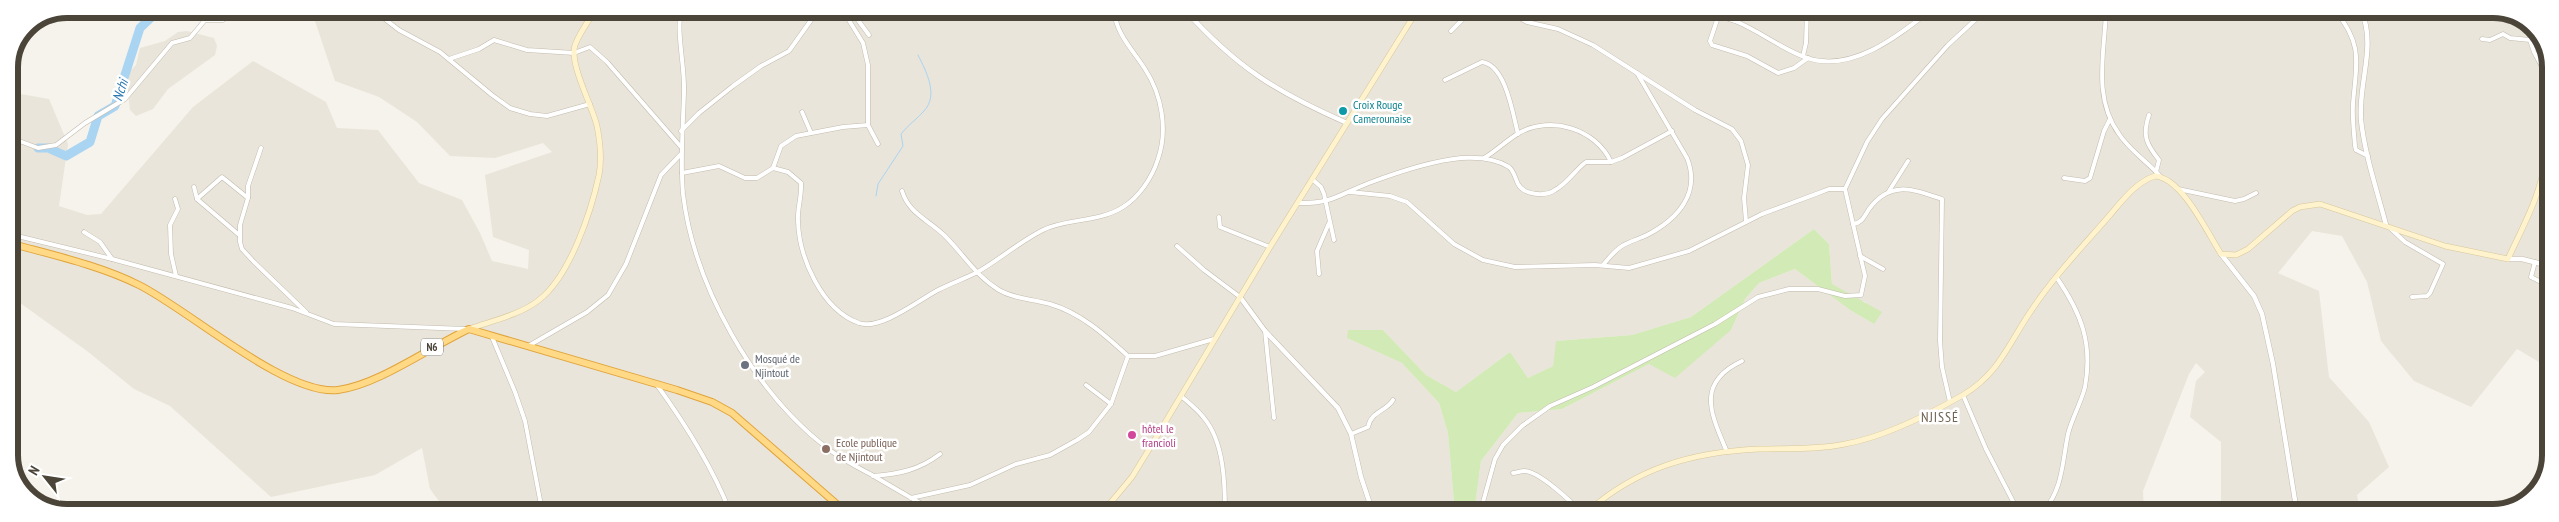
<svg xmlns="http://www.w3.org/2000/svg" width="2559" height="522" font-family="'PT Sans Narrow',sans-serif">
<rect width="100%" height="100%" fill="#f6f3ec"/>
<g fill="#eae5da">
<path d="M 311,9 L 2504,10 L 2534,26 L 2550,59 L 2549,368 L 2517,349 L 2471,407 L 2414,381 L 2381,341 L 2367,282 L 2342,236 L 2312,231 L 2278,273 L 2319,291 L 2329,377 L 2369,422 L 2389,467 L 2357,495 L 2361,513 L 2221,513 L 2221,442 L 2190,417 L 2196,381 L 2205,372 L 2196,363 L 2189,374 L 2143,491 L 2144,513 L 1474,513 L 1481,461 L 1518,413 L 1562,409 L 1649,364 L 1731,330 L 1745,299 L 1759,283 L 1795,269 L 1850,310 L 1874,324 L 1866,302 L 1857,300 L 1832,284 L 1829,244 L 1814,229 L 1691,317 L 1632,335 L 1557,341 L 1553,366 L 1528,378 L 1510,352 L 1456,392 L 1426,375 L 1383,330 L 1347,338 L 1402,363 L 1439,403 L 1448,433 L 1454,502 L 1446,513 L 447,512 L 430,489 L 422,448 L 375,475 L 271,497 L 170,406 L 134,389 L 87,351 L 9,295 L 9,92 L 49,99 L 68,144 L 59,206 L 87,215 L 101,214 L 193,107 L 253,61 L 326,102 L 337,128 L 378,130 L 419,183 L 462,200 L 480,233 L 492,261 L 528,269 L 529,250 L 493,237 L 485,175 L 552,152 L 543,143 L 495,158 L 450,156 L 417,122 L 379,97 L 335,81 Z"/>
<path d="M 187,31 L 214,38 L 217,46 L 215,55 L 168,89 L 153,109 L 136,116 L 130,110 L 127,85 L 130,71 L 136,65 L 140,48 L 165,41 L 178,32 Z"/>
<path d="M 2409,503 L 2441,513 L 2403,513 Z"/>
</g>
<path fill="#d2eab5" d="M 1814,229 L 1829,244 L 1832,284 L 1882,312 L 1874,324 L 1850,310 L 1795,269 L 1759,283 L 1745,299 L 1731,330 L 1675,378 L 1649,364 L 1562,409 L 1518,413 L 1481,461 L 1474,513 L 1446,513 L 1454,502 L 1448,433 L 1439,403 L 1402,363 L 1347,338 L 1348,330 L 1383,330 L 1426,375 L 1456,392 L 1510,352 L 1528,378 L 1553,366 L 1556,341 L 1632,335 L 1691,317 Z"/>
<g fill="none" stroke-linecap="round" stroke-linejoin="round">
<path stroke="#a9d4f2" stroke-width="1" d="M 876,196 L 878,184 L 903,146 L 901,134 C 908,125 917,119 924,111 C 939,95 926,71 918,55"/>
<path stroke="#a9d4f2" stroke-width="9" d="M 38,148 L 48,148 L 66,156 L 90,142 L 98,116 L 115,106 L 140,28 L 160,9"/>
<defs>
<g id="minor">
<path d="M 372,9 L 399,30 L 440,52 L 492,95 L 510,108 L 530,114 L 547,116 L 590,104"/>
<path d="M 681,9 C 676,32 685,67 684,92 C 683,126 680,160 683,194 C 694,286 754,392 827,448 C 841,459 857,467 872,475 C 894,488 916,501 938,513"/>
<path d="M 842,9 L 863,43 L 868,65 L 868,125 L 878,144"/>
<path d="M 1503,9 L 1527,22 L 1558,29 L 1593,45 L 1695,110 L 1732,129 L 1741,141 L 1748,165 L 1744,198 L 1746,221"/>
<path d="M 1694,9 C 1707,15 1721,16 1735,21 C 1760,31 1781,49 1807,58 C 1852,73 1898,36 1931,10"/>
<path d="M 843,10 L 855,16 L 869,35"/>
<path d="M 2106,10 C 2105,51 2092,97 2119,134 C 2130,151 2147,161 2160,176"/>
<path d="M 2335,10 C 2364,46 2356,63 2353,104 C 2352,118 2354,132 2355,146 L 2356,150 L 2368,156"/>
<path d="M 1718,17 L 1710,41 L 1712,45 L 1747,56 L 1778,73 L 1794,68 L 1808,58"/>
<path d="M 1451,31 L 1473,9"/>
<path d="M 2482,39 L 2490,40 L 2503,34 L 2510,38 L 2530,40 L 2534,52 L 2546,74"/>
<path d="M 2530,40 L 2539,38"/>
<path d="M 1803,56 L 1806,43 L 1807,10"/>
<path d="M 449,59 L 479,49 L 494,40 L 527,50 L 574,53 L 590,47 L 607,62 L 681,147"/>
<path d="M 1445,80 L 1482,62 C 1506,65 1513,115 1518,134"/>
<path d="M 802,112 L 811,133"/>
<path d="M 2149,115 C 2142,135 2146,144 2159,160 L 2156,172"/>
<path d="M 681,131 L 699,113 L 733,86 L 761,66 L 789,51 L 819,9"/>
<path d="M 9,137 L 38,148 L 56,145 L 85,123 L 125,99 L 172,43 L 190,38 L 205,20 L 223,20 L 234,9"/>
<path d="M 261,148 L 248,186 L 248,198 L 240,225 L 240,242 L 242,249 L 254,262 L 306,312"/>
<path d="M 1484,158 C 1496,151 1507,140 1519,133 C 1551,115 1596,129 1611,162"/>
<path d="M 773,168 L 788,172 L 801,183 C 802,196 797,209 798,221 C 799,258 822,310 859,323 C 880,331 919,300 938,290 C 950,284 963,279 976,273 C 999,260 1019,242 1043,230 C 1066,218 1098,223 1123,207 C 1139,197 1152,178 1158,159 C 1168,130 1162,95 1145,69 C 1133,50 1115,33 1114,9"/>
<path d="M 2544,169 L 2550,160"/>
<path d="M 682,173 L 719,166 L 745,178 L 757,178 L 773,168 L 781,146 L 796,136 L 843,127 L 868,125"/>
<path d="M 2064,178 L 2085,181 L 2090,178 L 2104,131 L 2110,119"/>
<path d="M 1312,179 L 1321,187 L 1324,194 L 1334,240"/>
<path d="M 194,187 L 197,199 L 238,234"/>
<path d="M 1845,189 L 1867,142 L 1882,119 L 1948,45 L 1986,10"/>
<path d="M 2178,189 L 2235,201 L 2244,199 L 2256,193"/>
<path d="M 902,191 C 909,214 929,220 945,236 C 964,255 976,276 999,290 C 1014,299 1033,299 1050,304 C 1081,313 1105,335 1128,356 L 1155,356 L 1214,339"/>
<path d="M 1889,191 L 1908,161"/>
<path d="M 1350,192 L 1390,196 L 1407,202 L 1454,244 L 1483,260 L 1515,267 L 1595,265 L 1629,268 L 1689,251 L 1762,214 L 1816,194 L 1829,189 L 1845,189 L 1853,224 C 1862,223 1864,217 1869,209 C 1890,180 1913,189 1942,199 L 1940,341 L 1942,367 L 1950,402"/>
<path d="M 175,199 L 178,209 L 170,225 L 171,254 L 176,276"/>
<path d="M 197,199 L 222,177 L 248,198"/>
<path d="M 1298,203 C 1332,204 1340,194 1369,183 C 1398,172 1431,161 1461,158 C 1477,157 1495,158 1509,167 C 1514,171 1515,178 1518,184 C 1524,195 1545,197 1555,190 C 1568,183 1575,170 1586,162 L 1611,162 L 1622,158 L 1672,131"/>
<path d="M 1219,217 L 1220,227 L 1270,247"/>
<path d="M 2390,228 L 2405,242 L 2443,264 L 2430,293 L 2427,296 L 2412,297"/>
<path d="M 84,232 L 100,242 L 112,259"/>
<path d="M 9,234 L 112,259 L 292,308 L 334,324 L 466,329"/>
<path d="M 1177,246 L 1204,270 L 1240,297"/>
<path d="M 1860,256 L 1883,269"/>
<path d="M 2535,262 L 2531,277 L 2545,284 L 2544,302 L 2549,305"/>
<path d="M 1603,265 C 1609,258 1614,251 1622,246 C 1630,241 1639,239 1647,235 C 1678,219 1701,193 1687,158 L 1637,73"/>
<path d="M 1319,274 L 1317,251 L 1329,223"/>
<path d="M 1265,331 L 1274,418"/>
<path d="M 492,337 L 515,392 L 525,421 L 541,505 L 545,509 L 555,512"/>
<path d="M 530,345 L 587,312 L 608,295 L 626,264 L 661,175 L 681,154"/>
<path d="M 657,385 C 686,425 712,466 730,512"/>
<path d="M 1086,385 L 1111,404"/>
<path d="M 1963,395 L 1986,449 L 2019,513"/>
<path d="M 1181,396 C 1189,403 1198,410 1204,418 C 1224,442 1225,483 1225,513"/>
<path d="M 1351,434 L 1368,427 C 1371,411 1387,411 1393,400"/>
<path d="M 1727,452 C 1711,414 1695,383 1742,361"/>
<path d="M 1513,473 C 1516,473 1521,471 1524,471 C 1539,471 1572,502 1581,513"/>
<path d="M 873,476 C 899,474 919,470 940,454"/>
<path d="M 911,498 L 970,485 L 1016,464 L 1050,455 L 1077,440 L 1089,432 L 1111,404 L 1128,356"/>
<path d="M 1480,513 L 1495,459 L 1503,445 L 1522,426 L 1550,406 L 1593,387 L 1715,324 L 1758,297 L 1789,289 L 1818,289 L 1845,296 L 1861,295 L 1865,276 L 1853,224"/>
<path d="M 2042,513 C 2063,490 2062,463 2068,434 C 2072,418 2081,403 2085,387 C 2093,343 2081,313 2057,278"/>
</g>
<g id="tertiary">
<path d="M 1184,9 C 1236,67 1276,92 1347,123"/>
<path d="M 2361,10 C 2377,46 2358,82 2361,120 C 2365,156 2377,190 2386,225"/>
<path d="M 2221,254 L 2254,296 L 2262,314 L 2273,364 L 2297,513"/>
<path d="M 2508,259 L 2522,259 L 2549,266"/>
<path d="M 1240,297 L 1265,331 L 1338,408 L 1351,434 L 1361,477 L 1373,513"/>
</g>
<g id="secondary">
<path d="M 469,329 C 491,321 520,315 539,300 C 570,276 591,212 599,175 C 602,159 600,141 597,126 C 592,105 569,64 575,45 C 580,32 589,20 596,9"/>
<path d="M 1102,513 L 1132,477 L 1148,451 L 1270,247 L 1418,9"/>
<path d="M 1586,513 C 1636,468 1692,452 1759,449 C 1787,448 1817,450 1845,444 C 1885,437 1928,415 1963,395 C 2001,372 2009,342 2033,308 C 2055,275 2084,245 2110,215 C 2122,201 2136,182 2155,176 C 2182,178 2207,232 2221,254 L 2236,255 L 2248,249 L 2292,211 L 2300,207 L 2320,204 L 2445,246 L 2508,259 C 2522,228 2542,193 2545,159 C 2548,126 2536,95 2550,64"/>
</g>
<path id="trunk" d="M 9,243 C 52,255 99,265 139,285 C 189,310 286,396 338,390 C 378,385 430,347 469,329 L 677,390 L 712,402 L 732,413 L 847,513"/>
</defs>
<use href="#minor" stroke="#c2bbae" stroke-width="5"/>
<use href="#tertiary" stroke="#c2bbae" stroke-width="5.5"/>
<use href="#secondary" stroke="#d6c79b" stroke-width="6"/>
<use href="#trunk" stroke="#e0a43c" stroke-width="8"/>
<use href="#minor" stroke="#fff" stroke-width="4"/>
<use href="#tertiary" stroke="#fff" stroke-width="4.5"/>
<use href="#secondary" stroke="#fff3cd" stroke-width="5"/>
<use href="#trunk" stroke="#ffd985" stroke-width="6"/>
</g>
<circle fill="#0f9aa8" stroke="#fff" stroke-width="2" cx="1343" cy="111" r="5"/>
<circle fill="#6b7280" stroke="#fff" stroke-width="2" cx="745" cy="365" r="5"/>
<circle fill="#d1479c" stroke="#fff" stroke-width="2" cx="1132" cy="435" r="5"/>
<circle fill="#8d6e63" stroke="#fff" stroke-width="2" cx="826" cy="449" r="5"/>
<g text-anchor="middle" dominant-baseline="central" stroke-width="5" stroke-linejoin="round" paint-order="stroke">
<rect fill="#fff" stroke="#817c74" stroke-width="1" x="421" y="338.5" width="22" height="17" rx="4"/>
<g font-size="11" font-weight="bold" fill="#4b4439">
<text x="432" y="347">N6</text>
</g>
<g font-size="12" fill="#0d838f" stroke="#fff" text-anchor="start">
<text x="1353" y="104">Croix Rouge<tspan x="1353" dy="14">Camerounaise</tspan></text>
</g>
<g font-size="12" fill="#5b616d" stroke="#fff" text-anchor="start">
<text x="755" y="358">Mosqué de<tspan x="755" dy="14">Njintout</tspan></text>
</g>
<g font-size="12" fill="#b23c85" stroke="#fff" text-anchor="start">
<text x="1142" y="428">hôtel le<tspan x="1142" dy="14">francioli</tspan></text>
</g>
<g font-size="12" fill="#785e54" stroke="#fff" text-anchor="start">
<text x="836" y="442">Ecole publique<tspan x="836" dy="14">de Njintout</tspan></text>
</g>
<g font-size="14" font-style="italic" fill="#2e7ab2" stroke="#fff">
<text transform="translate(120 90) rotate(-71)">Nchi</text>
</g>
<g font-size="14" letter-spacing="1" fill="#6e6250" stroke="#fff">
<text x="1940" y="417">NJISSÉ</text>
</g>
</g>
<path d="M0 0H2559V522H0ZM67 18H2493A49 49 0 0 1 2542 67V455A49 49 0 0 1 2493 504H67A49 49 0 0 1 18 455V67A49 49 0 0 1 67 18Z" fill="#fff" fill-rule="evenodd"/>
<path fill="none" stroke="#4b4439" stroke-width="6" d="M67 18H2493A49 49 0 0 1 2542 67V455A49 49 0 0 1 2493 504H67A49 49 0 0 1 18 455V67A49 49 0 0 1 67 18Z"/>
<g transform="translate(45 477) rotate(300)" stroke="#ffffff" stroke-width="4" paint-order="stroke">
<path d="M0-4L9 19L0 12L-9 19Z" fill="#4b4439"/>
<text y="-8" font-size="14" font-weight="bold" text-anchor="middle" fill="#4b4439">N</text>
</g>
</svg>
